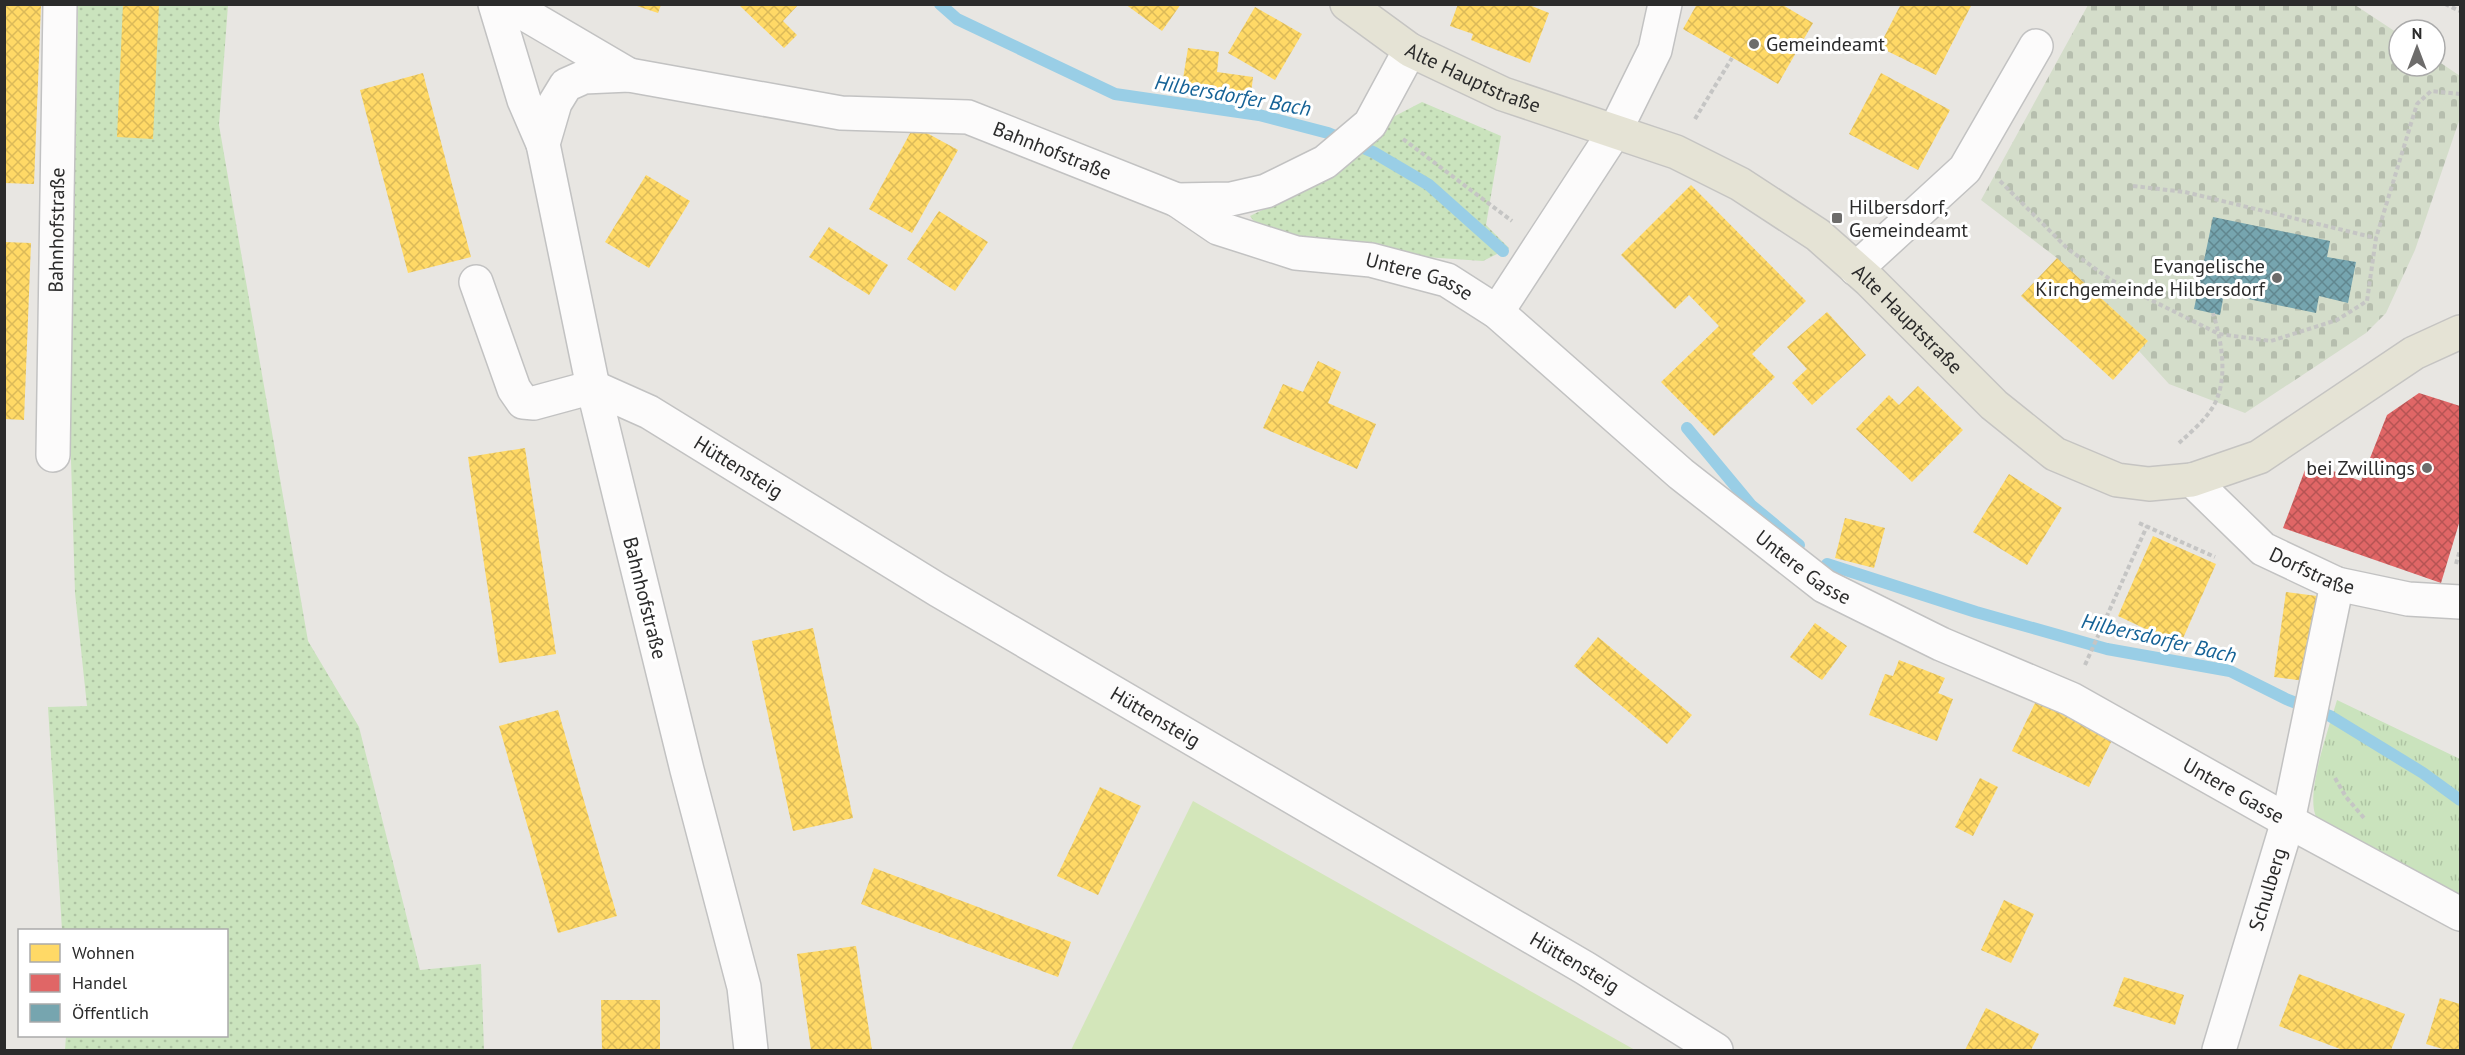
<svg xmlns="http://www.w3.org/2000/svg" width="2465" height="1055" font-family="'PT Sans',sans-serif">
<defs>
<pattern id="grass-dots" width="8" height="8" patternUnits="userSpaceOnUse" patternTransform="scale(1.5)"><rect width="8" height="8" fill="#cae3bd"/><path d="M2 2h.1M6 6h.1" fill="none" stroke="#aec3a3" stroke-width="1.8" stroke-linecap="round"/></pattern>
<pattern id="cemetery-stones" width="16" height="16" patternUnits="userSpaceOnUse" patternTransform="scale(1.5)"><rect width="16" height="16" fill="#d4ddca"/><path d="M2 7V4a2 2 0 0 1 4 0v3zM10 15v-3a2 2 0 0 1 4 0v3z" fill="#b6beae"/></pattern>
<pattern id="park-tufts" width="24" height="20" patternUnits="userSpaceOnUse" patternTransform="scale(1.5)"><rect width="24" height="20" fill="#cae3bd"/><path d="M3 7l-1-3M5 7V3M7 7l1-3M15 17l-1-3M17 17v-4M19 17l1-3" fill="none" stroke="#aec3a3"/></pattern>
<pattern id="homes-cross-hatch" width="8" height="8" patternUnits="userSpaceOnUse" patternTransform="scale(1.5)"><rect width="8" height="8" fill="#ffd966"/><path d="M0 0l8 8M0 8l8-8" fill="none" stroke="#dbba59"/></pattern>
<pattern id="shops-cross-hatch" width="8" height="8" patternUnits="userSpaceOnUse" patternTransform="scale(1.5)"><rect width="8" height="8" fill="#e06666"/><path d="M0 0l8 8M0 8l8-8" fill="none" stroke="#b65454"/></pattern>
<pattern id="public-cross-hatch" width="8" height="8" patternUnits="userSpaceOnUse" patternTransform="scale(1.5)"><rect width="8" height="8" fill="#76a5af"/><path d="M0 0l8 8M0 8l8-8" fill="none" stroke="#61878f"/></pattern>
</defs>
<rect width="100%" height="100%" fill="#e8e6e2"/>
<g fill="url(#grass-dots)">
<path d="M 78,5 L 228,5 L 219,125 L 308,641 L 359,727 L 420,970 L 481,964 L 484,1050 L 65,1050 L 66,1036 L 226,1036 L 226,930 L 62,930 L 48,707 L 87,706 L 75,593 L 70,426 Z"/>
<path d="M 1422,102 L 1501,136 L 1486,225 L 1509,248 L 1483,261 L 1410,256 L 1288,242 L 1259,228 L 1250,216 L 1314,185 L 1395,116 Z"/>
</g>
<path fill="url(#cemetery-stones)" d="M 2088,5 L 2355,5 L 2399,34 L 2399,66 L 2435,66 L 2435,59 L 2460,76 L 2460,118 L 2415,250 L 2386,313 L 2366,333 L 2245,413 L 2169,384 L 2139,351 L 2148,341 L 2057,258 L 1981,200 Z"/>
<path fill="url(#park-tufts)" d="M 2337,700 L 2460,759 L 2460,897 L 2330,831 C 2325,826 2317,821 2315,814 C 2307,788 2329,728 2337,700 Z"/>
<path fill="#d3e6ba" d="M 1193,801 L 1635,1050 L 1071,1050 Z"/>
<g fill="url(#homes-cross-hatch)">
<path d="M 123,4 L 159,4 L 153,139 L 117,137 Z"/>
<path d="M 741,4 L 799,4 L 783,21 L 797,35 L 784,48 L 740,6 Z"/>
<path d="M 1125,4 L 1181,4 L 1162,31 Z"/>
<path d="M 1458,4 L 1527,4 L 1549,13 L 1530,63 L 1471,40 L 1473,34 L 1450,26 Z"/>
<path d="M 1697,4 L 1781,4 L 1813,23 L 1778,84 L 1683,29 Z"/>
<path d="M 1901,4 L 1972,4 L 1936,75 L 1879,47 Z"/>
<path d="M 4,5 L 41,5 L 34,184 L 4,183 Z"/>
<path d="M 634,5 L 661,5 L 658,13 Z"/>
<path d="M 1255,7 L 1302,34 L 1275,80 L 1228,53 Z"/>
<path d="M 1188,48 L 1219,52 L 1217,72 L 1253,77 L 1251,94 L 1182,85 Z"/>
<path d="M 423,73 L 471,257 L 408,273 L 360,90 Z"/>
<path d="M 1881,73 L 1950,110 L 1918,170 L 1849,134 Z"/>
<path d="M 914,126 L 958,150 L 912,233 L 869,209 Z"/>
<path d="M 646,175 L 690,201 L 649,268 L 605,242 Z"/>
<path d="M 1691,185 L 1806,301 L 1752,354 L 1775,377 L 1714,436 L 1661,382 L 1719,326 L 1689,295 L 1675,309 L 1621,255 Z"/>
<path d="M 939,211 L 988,242 L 955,291 L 907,259 Z"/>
<path d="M 829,227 L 888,265 L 869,295 L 809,257 Z"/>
<path d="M 4,242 L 31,243 L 24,420 L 4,419 Z"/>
<path d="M 2057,258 L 2148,341 L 2113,380 L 2021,296 Z"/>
<path d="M 1827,312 L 1866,355 L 1812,405 L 1792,383 L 1807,369 L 1787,347 Z"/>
<path d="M 1318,361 L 1341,372 L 1328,403 L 1376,424 L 1357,469 L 1263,428 L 1283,384 L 1303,392 Z"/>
<path d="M 1918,386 L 1963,430 L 1912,482 L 1856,429 L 1889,395 L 1899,405 Z"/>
<path d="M 525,448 L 556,654 L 499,663 L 468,457 Z"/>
<path d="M 2009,474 L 2062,508 L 2027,565 L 1973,532 Z"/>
<path d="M 1845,518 L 1885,528 L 1874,568 L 1835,558 Z"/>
<path d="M 2153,536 L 2216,564 L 2180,645 L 2118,616 Z"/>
<path d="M 2286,592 L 2317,596 L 2305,681 L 2274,677 Z"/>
<path d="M 1815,623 L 1847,646 L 1822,680 L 1790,657 Z"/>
<path d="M 813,628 L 853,818 L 793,831 L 752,641 Z"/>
<path d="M 1598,637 L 1692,715 L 1667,744 L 1574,666 Z"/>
<path d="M 1899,660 L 1945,678 L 1938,693 L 1953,699 L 1937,741 L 1869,715 L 1885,674 L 1893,676 Z"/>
<path d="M 2036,701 L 2113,738 L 2089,787 L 2012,751 Z"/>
<path d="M 558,710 L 617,916 L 558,933 L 499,726 Z"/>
<path d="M 1980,778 L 1998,787 L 1973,836 L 1955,827 Z"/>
<path d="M 1100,787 L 1141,806 L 1098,895 L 1057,876 Z"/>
<path d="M 874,868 L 1071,942 L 1058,977 L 861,904 Z"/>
<path d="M 2004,900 L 2034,914 L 2011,963 L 1981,950 Z"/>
<path d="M 856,946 L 872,1050 L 811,1050 L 797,954 Z"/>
<path d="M 2299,974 L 2405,1014 L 2391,1050 L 2343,1050 L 2279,1026 Z"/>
<path d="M 2124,977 L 2184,995 L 2175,1025 L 2113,1006 Z"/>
<path d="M 2440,998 L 2460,1004 L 2460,1050 L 2446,1050 L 2426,1044 Z"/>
<path d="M 601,1000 L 660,1000 L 660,1050 L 602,1050 Z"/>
<path d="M 1986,1008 L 2039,1034 L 2031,1050 L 1965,1050 Z"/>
</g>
<path fill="url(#shops-cross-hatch)" d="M 2419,393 L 2460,406 L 2460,520 L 2441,583 L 2283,528 L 2308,462 L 2361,481 L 2387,415 Z"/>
<path fill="url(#public-cross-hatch)" d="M 2213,217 L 2330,241 L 2327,257 L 2356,262 L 2348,303 L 2319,296 L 2316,313 L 2224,294 L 2220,315 L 2194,309 Z"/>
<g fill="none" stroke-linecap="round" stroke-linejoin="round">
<g stroke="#99cee6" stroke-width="12">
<path d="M 940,4 L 957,19 L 1115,94 L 1259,115 L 1328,133 L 1373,152 L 1429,185 L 1503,251"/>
<path d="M 1687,428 L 1751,505 L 1799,545"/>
<path d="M 1827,564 L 1976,612 L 2107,649 L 2230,671 L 2286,699 L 2330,716 L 2423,773 L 2460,800"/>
</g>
<defs>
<g id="minor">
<path d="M 495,4 L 524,100 L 543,144"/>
<path d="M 508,4 L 629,75"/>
<path id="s1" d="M 1177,200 L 1218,228 L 1296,253 L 1371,260 L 1447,280 L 1497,312 L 1681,474 L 1824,586 L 1941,644 L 2071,699 L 2288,821 L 2460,914"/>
<path d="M 1856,269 L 1965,169 L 2036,46"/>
<path id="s2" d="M 476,282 L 514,389 L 523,402 L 534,403 L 593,387 L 649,412 L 938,590 L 1585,968 L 1716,1050"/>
<path d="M 1497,312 L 1615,131 L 1655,50 L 1665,4"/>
<path id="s3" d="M 53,455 L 60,4"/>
<path id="s4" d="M 2192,480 L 2263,549 L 2337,584 L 2408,599 L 2460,602"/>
<path id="s5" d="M 751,1050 L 744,987 L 687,770 L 593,387 L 543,144 L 555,103 L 566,85 L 584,77 L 629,75 L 841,113 L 968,117 L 1177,200 L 1231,199 L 1266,191 L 1325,162 L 1370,124 L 1410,50"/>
<path id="s6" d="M 2219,1050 L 2288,821 L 2337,584"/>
</g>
<g id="major">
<path id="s7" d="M 1347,4 L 1410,50 L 1503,94 L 1676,152 L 1740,184 L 1818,235 L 1870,281 L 1994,405 L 2055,454 L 2117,480 L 2149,484 L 2192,480 L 2259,457 L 2414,353 L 2460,332"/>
</g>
</defs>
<use href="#minor" stroke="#c2c2c2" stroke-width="36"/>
<use href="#major" stroke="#c5c4c2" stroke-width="36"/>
<g stroke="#c5c5c4" stroke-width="4" stroke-dasharray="4.5 3" stroke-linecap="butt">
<path d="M 2445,4 L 2460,11"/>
<path d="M 1695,119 L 1732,58"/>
<path d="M 1403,139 L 1512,221"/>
<path d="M 2000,181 L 2068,249 L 2111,280 L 2219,334 L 2271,341 L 2337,320 L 2367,301 L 2376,238 L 2417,104 L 2431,91 L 2460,94"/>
<path d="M 2133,186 L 2185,192 L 2376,238"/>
<path d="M 2179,443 C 2192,431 2209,417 2216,401 C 2228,374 2221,339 2213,313"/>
<path d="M 2139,523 L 2215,557"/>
<path d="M 2456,564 L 2460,550"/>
<path d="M 2085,665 L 2147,526"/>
<path d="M 2335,778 L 2346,797 L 2364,818"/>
</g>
<use href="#minor" stroke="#fcfbfb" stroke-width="33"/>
<use href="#major" stroke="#e5e3d5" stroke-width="33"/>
</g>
<g fill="#6d6c6b" stroke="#fff" stroke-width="2">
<circle cx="1754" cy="44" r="6"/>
<rect x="1831" y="212" width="12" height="12" rx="3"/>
<circle cx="2277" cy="278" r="6"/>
<circle cx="2427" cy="468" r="6"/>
</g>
<g text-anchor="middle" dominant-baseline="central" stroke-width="6" stroke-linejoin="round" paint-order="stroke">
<g font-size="20" fill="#2b2b2b" stroke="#fff" text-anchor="start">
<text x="1766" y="44">Gemeindeamt</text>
<text x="1849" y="207">Hilbersdorf,<tspan x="1849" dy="23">Gemeindeamt</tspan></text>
<text x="2265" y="266" text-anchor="end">Evangelische<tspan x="2265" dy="23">Kirchgemeinde Hilbersdorf</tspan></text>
<text x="2415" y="468" text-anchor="end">bei Zwillings</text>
</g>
<g font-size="20" fill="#2b2b2b" stroke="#fff">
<text stroke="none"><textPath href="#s7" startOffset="147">Alte Hauptstraße</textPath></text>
<text stroke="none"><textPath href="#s5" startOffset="1492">Bahnhofstraße</textPath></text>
<text stroke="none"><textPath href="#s3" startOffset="225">Bahnhofstraße</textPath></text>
<text stroke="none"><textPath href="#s1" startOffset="258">Untere Gasse</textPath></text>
<text stroke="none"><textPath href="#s7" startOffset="651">Alte Hauptstraße</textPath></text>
<text stroke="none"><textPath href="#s2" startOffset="368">Hüttensteig</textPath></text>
<text stroke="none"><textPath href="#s1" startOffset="744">Untere Gasse</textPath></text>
<text stroke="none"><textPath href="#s4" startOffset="153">Dorfstraße</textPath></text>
<text transform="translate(645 598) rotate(76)">Bahnhofstraße</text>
<text stroke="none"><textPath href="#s2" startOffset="854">Hüttensteig</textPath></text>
<text stroke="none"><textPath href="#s1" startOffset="1230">Untere Gasse</textPath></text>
<text stroke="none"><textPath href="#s6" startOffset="168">Schulberg</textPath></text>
<text stroke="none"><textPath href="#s2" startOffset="1340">Hüttensteig</textPath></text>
</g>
<g font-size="21" font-style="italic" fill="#156296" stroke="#fff">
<text transform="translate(1233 95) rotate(10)">Hilbersdorfer Bach</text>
<text transform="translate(2159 638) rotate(13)">Hilbersdorfer Bach</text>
</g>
</g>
<rect width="2465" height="1055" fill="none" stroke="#2b2b2b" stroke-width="12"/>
<rect x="18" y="929" width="210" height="108" fill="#ffffff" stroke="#aaaaaa" stroke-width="1.5"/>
<rect x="30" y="944" width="30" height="18" fill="#ffd966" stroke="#aaaaaa" stroke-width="1.5"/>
<text x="72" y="959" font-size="18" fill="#2b2b2b">Wohnen</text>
<rect x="30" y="974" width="30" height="18" fill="#e06666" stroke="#aaaaaa" stroke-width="1.5"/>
<text x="72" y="989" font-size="18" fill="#2b2b2b">Handel</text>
<rect x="30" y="1004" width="30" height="18" fill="#76a5af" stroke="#aaaaaa" stroke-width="1.5"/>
<text x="72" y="1019" font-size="18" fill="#2b2b2b">Öffentlich</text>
<g transform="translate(2417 48)"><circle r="28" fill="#ffffff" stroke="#aaaaaa" stroke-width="1.5"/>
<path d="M0-4.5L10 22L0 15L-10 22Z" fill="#6d6c6b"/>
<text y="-9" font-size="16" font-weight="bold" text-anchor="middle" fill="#2b2b2b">N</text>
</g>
</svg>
